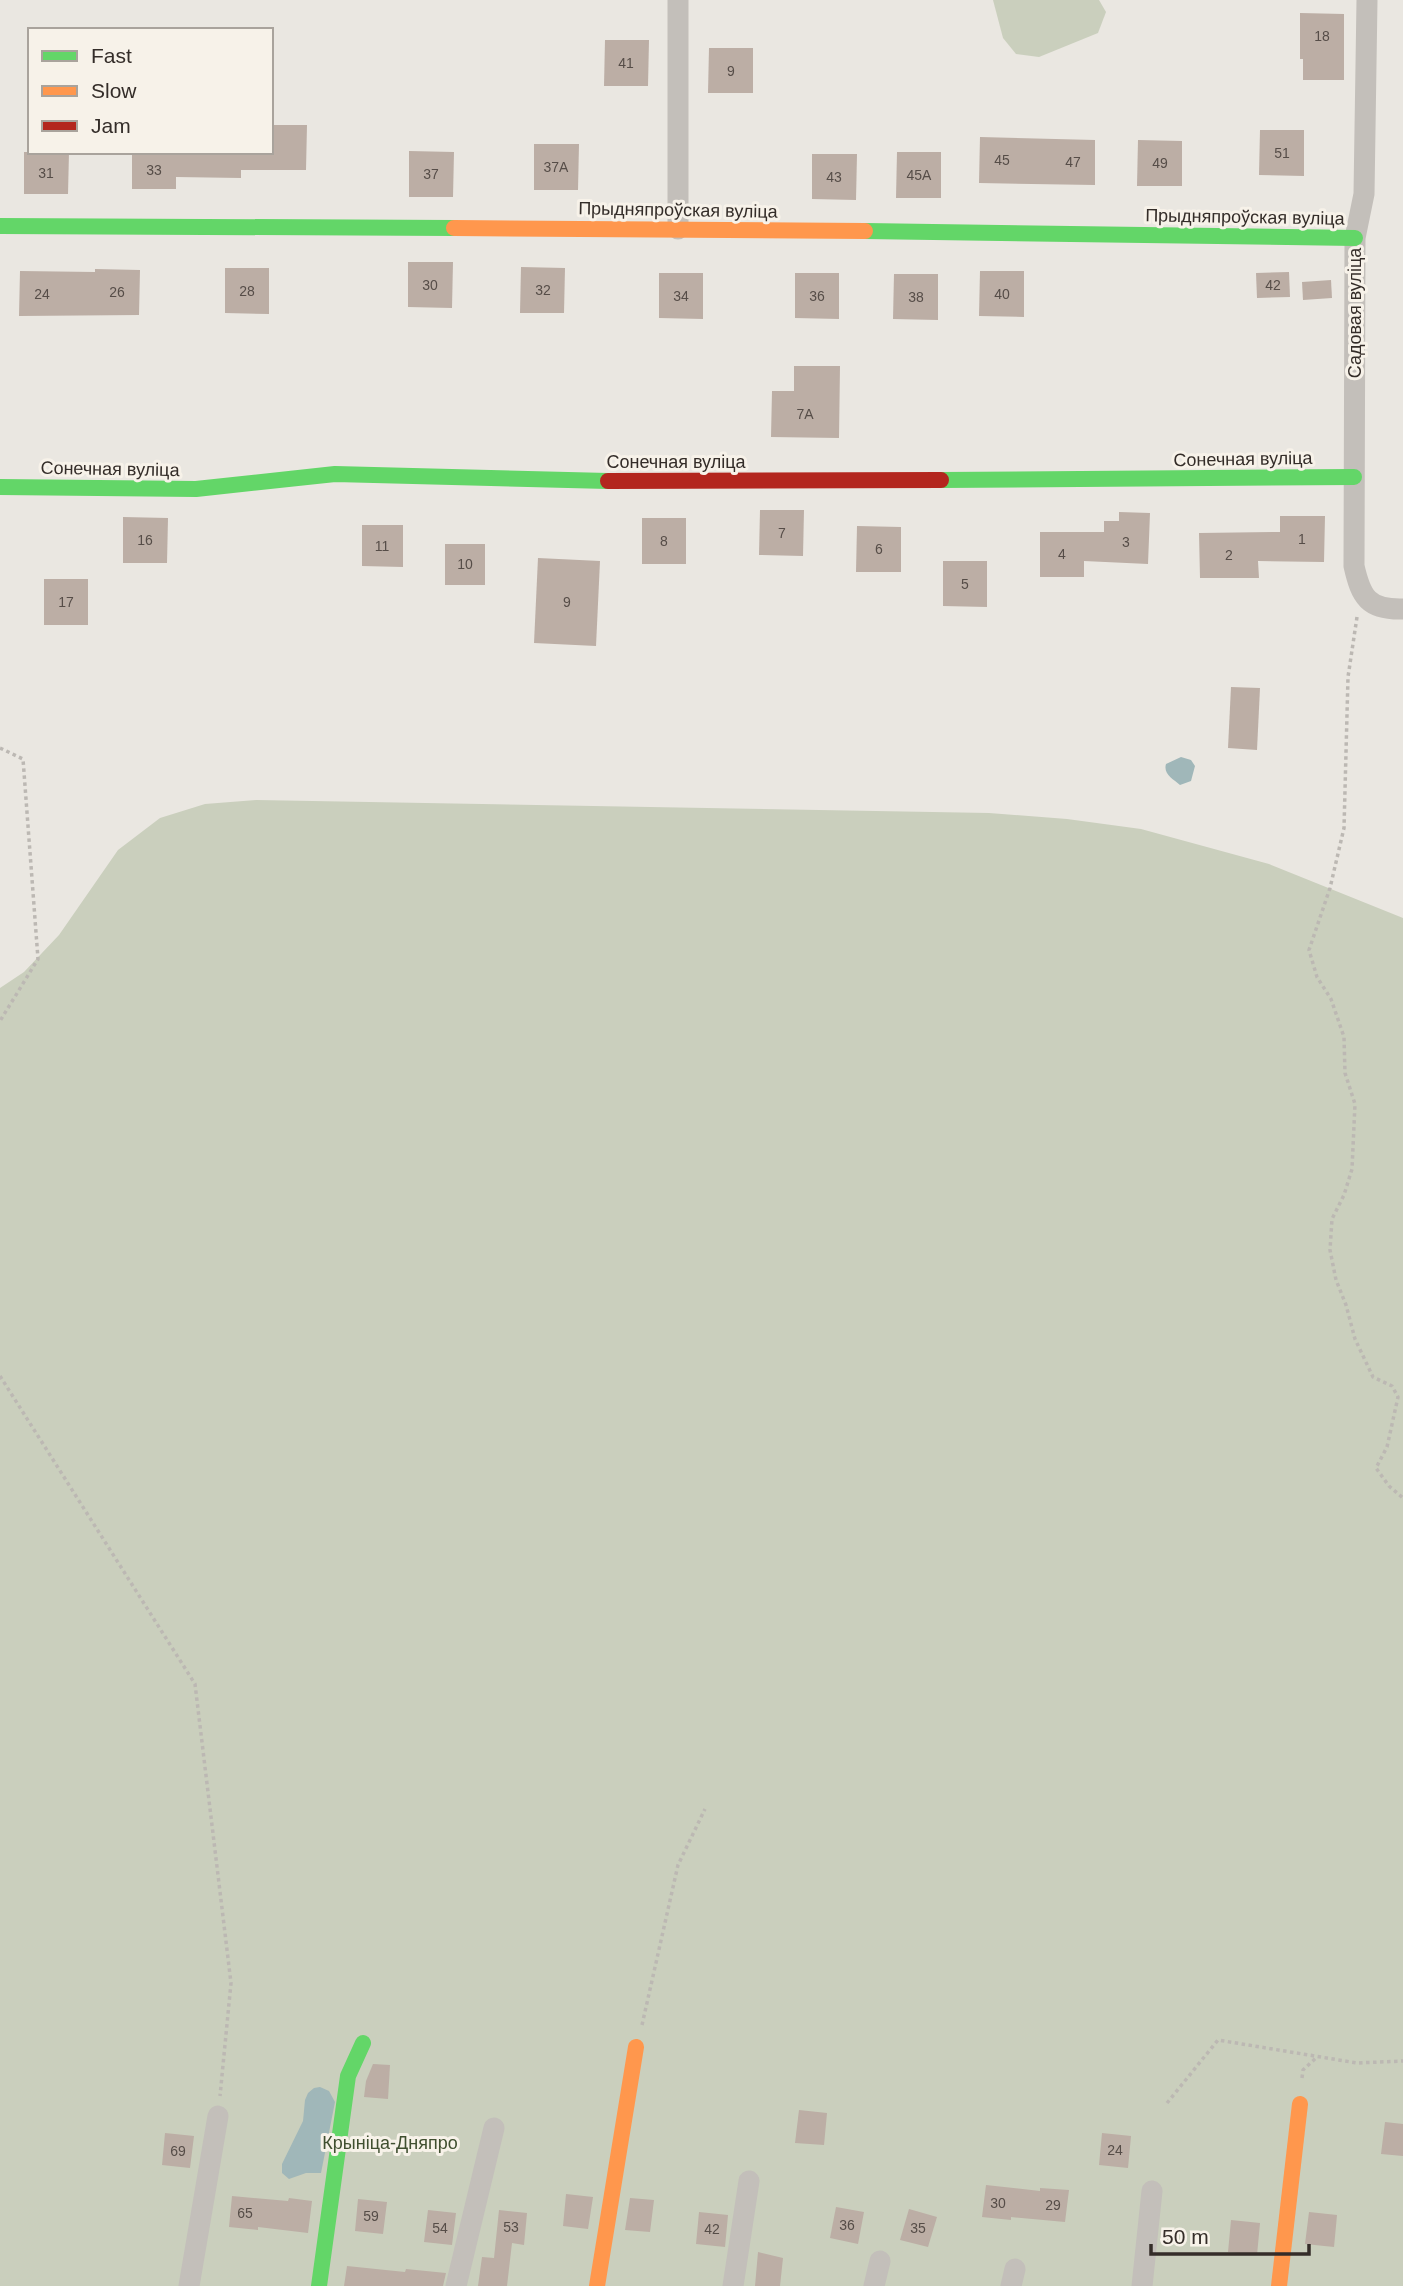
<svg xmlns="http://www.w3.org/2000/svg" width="1403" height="2286" font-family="Arial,sans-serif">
<rect width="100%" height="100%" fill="#eae7e1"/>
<g fill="#cacfbd">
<path d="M 993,0 L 1099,0 L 1106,12 L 1098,33 L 1039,57 L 1016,54 L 1003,38 Z"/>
<path d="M 256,800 L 989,813 L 1067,819 L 1141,829 L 1269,864 L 1403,918 L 1403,2286 L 0,2286 L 0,988 L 24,972 L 59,935 L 118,850 L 160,818 L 205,804 Z"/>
</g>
<g fill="#a0b7b9">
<path d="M 1181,757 L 1191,760 L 1195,766 L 1191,781 L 1180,785 C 1173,779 1163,774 1166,764 Z"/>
<path d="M 320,2087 L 329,2091 L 335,2102 L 321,2173 L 306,2173 L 289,2179 L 282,2173 L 282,2164 L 303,2121 L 305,2100 L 308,2093 L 314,2088 Z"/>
</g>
<g fill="#bcaea5">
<path d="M 1300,13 L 1344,14 L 1344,80 L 1303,80 L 1303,59 L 1300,59 Z"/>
<path d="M 605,40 L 649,40 L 648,86 L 604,86 Z"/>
<path d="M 709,48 L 753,48 L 753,93 L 708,93 Z"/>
<path d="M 271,125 L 307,125 L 306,170 L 241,170 L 241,178 L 176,177 L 176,189 L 132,189 L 132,152 L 271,152 Z"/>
<path d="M 1260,130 L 1304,130 L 1304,176 L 1259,175 Z"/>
<path d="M 980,137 L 1095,140 L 1095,185 L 979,183 Z"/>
<path d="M 1138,140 L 1182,141 L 1182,186 L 1137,186 Z"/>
<path d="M 534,144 L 579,144 L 578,190 L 534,190 Z"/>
<path d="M 409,151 L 454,152 L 453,197 L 409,197 Z"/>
<path d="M 24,152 L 69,152 L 68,194 L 24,194 Z"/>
<path d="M 897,152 L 941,152 L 941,198 L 896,198 Z"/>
<path d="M 812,154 L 857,154 L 856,200 L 812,199 Z"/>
<path d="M 408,262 L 453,262 L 452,308 L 408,307 Z"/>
<path d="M 521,267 L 565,268 L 564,313 L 520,313 Z"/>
<path d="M 225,268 L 269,268 L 269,314 L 225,313 Z"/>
<path d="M 95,269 L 140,270 L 139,315 L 19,316 L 20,271 L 95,272 Z"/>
<path d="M 980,271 L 1024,271 L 1024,317 L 979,316 Z"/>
<path d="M 1289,272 L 1290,297 L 1257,298 L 1256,273 Z"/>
<path d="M 659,273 L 703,273 L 703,319 L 659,318 Z"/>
<path d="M 795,273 L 839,273 L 839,319 L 795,318 Z"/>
<path d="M 894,274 L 938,274 L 938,320 L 893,319 Z"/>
<path d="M 1331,280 L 1332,298 L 1303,300 L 1302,282 Z"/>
<path d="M 794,366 L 840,366 L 839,438 L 771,437 L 772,391 L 794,391 Z"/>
<path d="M 760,510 L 804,510 L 803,556 L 759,555 Z"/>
<path d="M 1119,512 L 1150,513 L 1148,564 L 1084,561 L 1084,577 L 1040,577 L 1040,532 L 1104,532 L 1104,521 L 1119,521 Z"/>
<path d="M 1280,516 L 1325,516 L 1324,562 L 1258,561 L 1259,578 L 1200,578 L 1199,533 L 1280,532 Z"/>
<path d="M 123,517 L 168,518 L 167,563 L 123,563 Z"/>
<rect x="642" y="518" width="44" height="46"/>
<path d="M 362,525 L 403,525 L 403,567 L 362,566 Z"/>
<path d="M 857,526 L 901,527 L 901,572 L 856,572 Z"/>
<rect x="445" y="544" width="40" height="41"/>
<path d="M 538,558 L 600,561 L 596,646 L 534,643 Z"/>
<path d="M 943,561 L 987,561 L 987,607 L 943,606 Z"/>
<rect x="44" y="579" width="44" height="46"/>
<path d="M 1231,687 L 1260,688 L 1257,750 L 1228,748 Z"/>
<path d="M 373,2064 L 390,2065 L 388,2099 L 364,2097 L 366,2081 Z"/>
<path d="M 799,2110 L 827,2113 L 824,2145 L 795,2143 Z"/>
<path d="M 1385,2122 L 1403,2124 L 1403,2156 L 1381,2154 Z"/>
<path d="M 165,2133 L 194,2136 L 190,2168 L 162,2165 Z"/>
<path d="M 1102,2133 L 1131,2136 L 1128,2168 L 1099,2165 Z"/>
<path d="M 986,2185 L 1040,2191 L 1040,2188 L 1069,2190 L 1065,2222 L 1011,2217 L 1011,2220 L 982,2217 Z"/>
<path d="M 566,2194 L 593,2197 L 588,2229 L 563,2226 Z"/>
<path d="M 232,2196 L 288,2201 L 289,2198 L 312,2201 L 308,2233 L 258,2227 L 258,2230 L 229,2227 Z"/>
<path d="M 630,2198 L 654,2200 L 650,2232 L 625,2230 Z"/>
<path d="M 358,2199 L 387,2202 L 383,2234 L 355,2231 Z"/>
<path d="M 836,2207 L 864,2212 L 858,2244 L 830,2238 Z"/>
<path d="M 909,2209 L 937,2217 L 928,2247 L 900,2240 Z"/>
<path d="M 428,2210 L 456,2213 L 452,2245 L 424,2242 Z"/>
<path d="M 499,2210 L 527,2213 L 524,2245 L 512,2243 L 507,2286 L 478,2286 L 482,2257 L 494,2258 Z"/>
<path d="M 699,2212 L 728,2215 L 725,2247 L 696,2244 Z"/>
<path d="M 1309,2212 L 1337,2215 L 1334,2247 L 1305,2244 Z"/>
<path d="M 1231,2220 L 1260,2223 L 1257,2255 L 1228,2252 Z"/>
<path d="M 758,2252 L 783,2258 L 780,2286 L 755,2286 Z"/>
<path d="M 347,2266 L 405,2272 L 406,2269 L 446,2273 L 443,2286 L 344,2286 Z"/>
</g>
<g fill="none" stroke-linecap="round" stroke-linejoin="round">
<g stroke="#bcb8b3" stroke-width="3.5" stroke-dasharray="3.5 3.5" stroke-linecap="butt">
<path d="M 1357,617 L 1348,677 L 1344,828 L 1330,888 L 1309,950 L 1317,977 L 1331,999 L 1344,1037 L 1345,1073 L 1355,1104 L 1352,1169 L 1344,1195 L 1332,1219 L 1330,1250 L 1336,1280 L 1346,1305 L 1355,1339 L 1373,1377 L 1392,1386 L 1398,1397 L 1387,1447 L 1376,1468 L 1389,1486 L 1403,1498"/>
<path d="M 0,748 L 23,759 L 38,959 L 0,1021"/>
<path d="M 0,1376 L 195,1684 L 231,1983 L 220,2096"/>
<path d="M 642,2025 L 678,1865 L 705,1809"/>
<path d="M 1302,2078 L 1303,2070 L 1317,2057"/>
<path d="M 1167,2103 L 1218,2040 L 1357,2063 L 1403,2061"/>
</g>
<g stroke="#c3bfba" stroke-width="21">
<path d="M 678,0 L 678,229"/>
<path d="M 1367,0 L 1364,194 L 1355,238 L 1354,566 C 1361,597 1368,610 1403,609"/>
<path d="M 189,2286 L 218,2116"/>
<path d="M 456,2286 L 494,2128"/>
<path d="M 733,2286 L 749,2181"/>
<path d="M 874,2286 L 880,2261"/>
<path d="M 1011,2286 L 1015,2269"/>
<path d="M 1142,2286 L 1152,2191"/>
</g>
<g stroke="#63d668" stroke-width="16">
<path d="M 0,226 L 454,228"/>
<path d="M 865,231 L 1355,238"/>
<path d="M 941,480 L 1354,477"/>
<path d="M 0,487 L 196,489 L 335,474 L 608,481"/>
<path d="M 319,2286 L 348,2076 L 363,2043"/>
</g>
<g stroke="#ff974d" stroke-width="16">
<path d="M 454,228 L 865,231"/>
<path d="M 597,2286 L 636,2047"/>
<path d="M 1279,2286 L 1300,2104"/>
</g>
<path stroke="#b3261e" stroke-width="16" d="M 608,481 L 941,480"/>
</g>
<g text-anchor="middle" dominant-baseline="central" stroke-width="6" stroke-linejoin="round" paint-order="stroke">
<g font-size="14" fill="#564d48">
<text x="1322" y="36">18</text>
<text x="626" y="63">41</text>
<text x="731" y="71">9</text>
<text x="1282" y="153">51</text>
<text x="1002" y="160">45</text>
<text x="1073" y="162">47</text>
<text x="1160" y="163">49</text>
<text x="556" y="167">37А</text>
<text x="154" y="170">33</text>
<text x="46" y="173">31</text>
<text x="431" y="174">37</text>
<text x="919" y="175">45А</text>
<text x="834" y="177">43</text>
<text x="430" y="285">30</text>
<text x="1273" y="285">42</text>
<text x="543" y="290">32</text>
<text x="247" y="291">28</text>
<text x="117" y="292">26</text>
<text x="42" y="294">24</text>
<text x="1002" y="294">40</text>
<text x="681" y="296">34</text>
<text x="817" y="296">36</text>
<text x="916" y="297">38</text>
<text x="805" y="414">7А</text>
<text x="782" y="533">7</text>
<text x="1302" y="539">1</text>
<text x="145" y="540">16</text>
<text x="664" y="541">8</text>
<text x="1126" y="542">3</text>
<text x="382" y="546">11</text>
<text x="879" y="549">6</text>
<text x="1062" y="554">4</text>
<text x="1229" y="555">2</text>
<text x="465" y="564">10</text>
<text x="965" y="584">5</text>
<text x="66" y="602">17</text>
<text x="567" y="602">9</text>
<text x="1115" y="2150">24</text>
<text x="178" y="2151">69</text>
<text x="998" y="2203">30</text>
<text x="1053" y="2205">29</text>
<text x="245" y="2213">65</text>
<text x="371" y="2216">59</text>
<text x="847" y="2225">36</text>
<text x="511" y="2227">53</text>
<text x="440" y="2228">54</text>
<text x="918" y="2228">35</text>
<text x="712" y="2229">42</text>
</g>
<g font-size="18" fill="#342d29" stroke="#f7f2e9">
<text transform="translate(678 210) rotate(1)">Прыдняпроўская вуліца</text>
<text transform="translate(1245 217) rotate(1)">Прыдняпроўская вуліца</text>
<text transform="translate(1355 313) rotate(-90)">Садовая вуліца</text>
<text transform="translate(1243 459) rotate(-1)">Сонечная вуліца</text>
<text x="676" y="462">Сонечная вуліца</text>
<text transform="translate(110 469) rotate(1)">Сонечная вуліца</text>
</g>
<g font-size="18" fill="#404f30" stroke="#f7f2e9">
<text x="390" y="2143">Крыніца-Дняпро</text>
</g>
</g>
<rect x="28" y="28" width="245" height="126" fill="#f7f2e9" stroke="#a9a39c" stroke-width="2"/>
<rect x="42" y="51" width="35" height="10" fill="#63d668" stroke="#a9a39c" stroke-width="2"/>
<text x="91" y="63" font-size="21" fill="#342d29">Fast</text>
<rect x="42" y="86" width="35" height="10" fill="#ff974d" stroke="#a9a39c" stroke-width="2"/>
<text x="91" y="98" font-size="21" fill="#342d29">Slow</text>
<rect x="42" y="121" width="35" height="10" fill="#b3261e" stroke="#a9a39c" stroke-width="2"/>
<text x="91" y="133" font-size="21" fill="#342d29">Jam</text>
<path d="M1151 2244v10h158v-10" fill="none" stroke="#342d29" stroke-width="3.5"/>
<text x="1162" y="2244" font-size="21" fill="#342d29" stroke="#f7f2e9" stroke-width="5" paint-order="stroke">50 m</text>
</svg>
